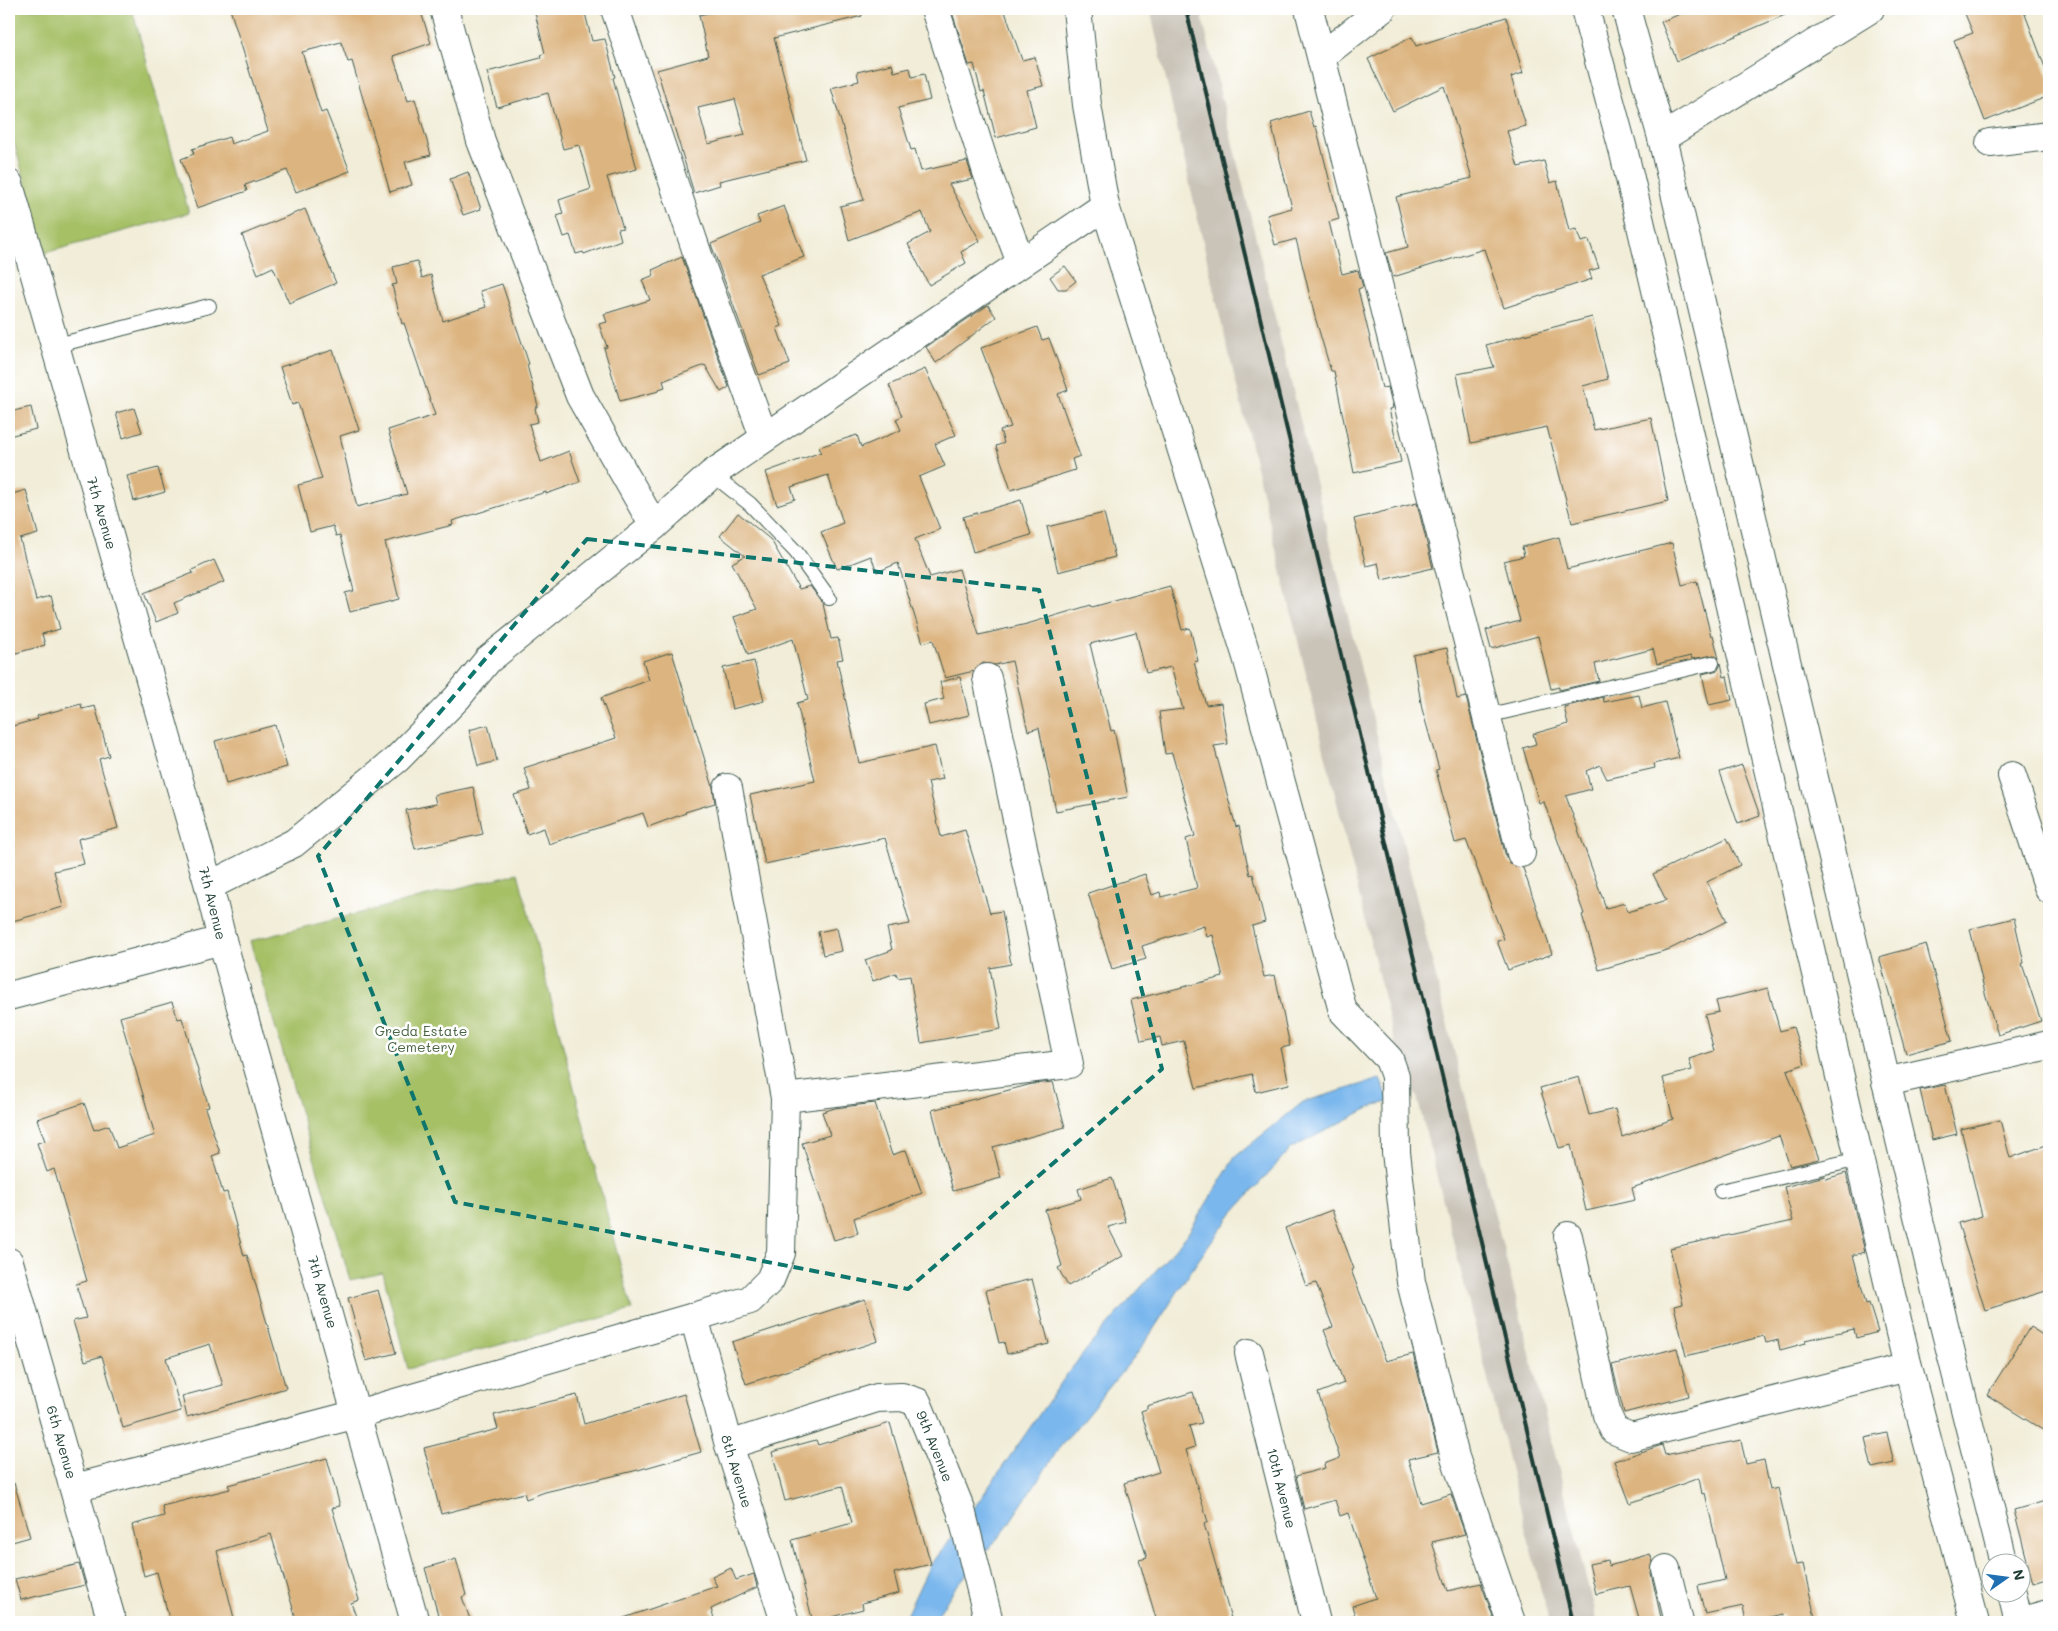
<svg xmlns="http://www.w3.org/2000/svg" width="2058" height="1631" font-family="Mali,sans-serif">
<rect width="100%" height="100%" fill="#fff"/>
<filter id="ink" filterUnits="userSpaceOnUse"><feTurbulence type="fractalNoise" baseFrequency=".02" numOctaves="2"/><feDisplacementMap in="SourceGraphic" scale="10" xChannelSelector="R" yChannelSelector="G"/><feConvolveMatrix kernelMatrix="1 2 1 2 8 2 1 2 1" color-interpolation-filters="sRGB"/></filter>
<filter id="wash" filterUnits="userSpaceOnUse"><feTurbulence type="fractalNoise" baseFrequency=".0096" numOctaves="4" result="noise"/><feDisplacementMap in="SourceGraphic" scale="20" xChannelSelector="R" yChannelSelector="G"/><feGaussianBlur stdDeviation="1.12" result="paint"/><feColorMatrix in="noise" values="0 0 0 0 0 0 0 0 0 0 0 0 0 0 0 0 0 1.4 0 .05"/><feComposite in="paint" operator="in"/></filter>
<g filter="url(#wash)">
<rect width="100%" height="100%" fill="#f1edd8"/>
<path fill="#c9c3b8" d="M 1150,9 L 1200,9 L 1451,1039 L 1597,1622 L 1549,1622 L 1417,1097 L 1402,1073 L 1221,321 Z"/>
<g fill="#a6c066" stroke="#627e4d">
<path d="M 9,9 L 132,9 L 189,213 L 45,253 L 9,124 Z"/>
<path d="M 518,873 L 632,1310 L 408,1369 L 383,1273 L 350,1280 L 250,941 Z"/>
</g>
<path fill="#7ab7ed" stroke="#4c7a90" d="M 1380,1079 L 1390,1102 L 1375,1105 L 1290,1149 L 1231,1215 L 1197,1262 L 1140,1350 L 1060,1447 L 1003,1532 L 955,1588 L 933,1622 L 903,1622 L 928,1569 L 974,1508 L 1068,1373 L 1091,1344 L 1187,1235 L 1235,1157 L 1303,1102 Z"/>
<g id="blocks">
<g fill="#dcb47f" fill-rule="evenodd">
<path d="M 230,9 L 420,9 L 431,43 L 393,56 L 408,101 L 415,99 L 431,155 L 405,162 L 412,185 L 390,192 L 352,61 L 348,62 L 341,42 L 302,52 L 321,113 L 326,111 L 350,171 L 296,192 L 287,170 L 245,185 L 247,191 L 197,208 L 181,159 L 194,154 L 192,149 L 229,137 L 231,144 L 268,131 Z"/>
<path d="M 534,9 L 584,9 L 592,41 L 605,39 L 615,77 L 613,78 L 637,169 L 607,177 L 623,228 L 618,229 L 621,240 L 584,254 L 583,252 L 576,254 L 570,235 L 564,237 L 557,216 L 563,214 L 559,200 L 591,189 L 579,145 L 563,149 L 548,93 L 497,107 L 487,72 L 541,58 L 540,55 L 545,53 Z"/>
<path d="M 728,9 L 861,9 L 862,16 L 774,38 L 806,160 L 719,181 L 720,185 L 694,193 L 657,70 L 708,56 L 699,15 ZM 735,99 L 745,135 L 708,144 L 698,108 Z"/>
<path d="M 951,9 L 1004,9 L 1022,60 L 1035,57 L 1043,86 L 1027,90 L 1036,127 L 996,138 L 984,91 L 981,92 L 974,64 L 969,65 Z"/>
<path d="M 1692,9 L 1799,9 L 1677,61 L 1661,22 Z"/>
<path d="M 1963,9 L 2023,9 L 2049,78 L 2049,96 L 1985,121 L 1954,40 L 1973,33 Z"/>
<path d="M 1506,17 L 1523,73 L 1511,77 L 1526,126 L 1507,131 L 1518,167 L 1544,161 L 1550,183 L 1557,181 L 1569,231 L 1576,229 L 1581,242 L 1589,240 L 1599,268 L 1589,271 L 1592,279 L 1504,308 L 1484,249 L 1393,277 L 1386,253 L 1408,247 L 1396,197 L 1472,178 L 1444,86 L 1393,111 L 1368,59 L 1412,37 L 1416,46 Z"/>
<path d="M 892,64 L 894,72 L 910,68 L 912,77 L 924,74 L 930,100 L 898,108 L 911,150 L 915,149 L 921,171 L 967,161 L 973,179 L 949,184 L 980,241 L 961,252 L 966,263 L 929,285 L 908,244 L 930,232 L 922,212 L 849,240 L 840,206 L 864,200 L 831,88 L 859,81 L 857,72 Z"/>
<path d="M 1309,111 L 1314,127 L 1316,126 L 1339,219 L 1329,222 L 1342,274 L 1358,270 L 1363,287 L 1358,289 L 1382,388 L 1388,387 L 1393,408 L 1389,409 L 1401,462 L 1354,473 L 1334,371 L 1331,371 L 1315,317 L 1296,239 L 1275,245 L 1267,215 L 1292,208 L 1271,123 Z"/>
<path d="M 468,172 L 481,209 L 463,215 L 450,179 Z"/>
<path d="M 784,206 L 804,257 L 759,274 L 782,326 L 777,328 L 790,364 L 759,375 L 711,244 L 760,223 L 757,216 Z"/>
<path d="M 305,209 L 336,283 L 289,303 L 273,267 L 258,274 L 242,235 Z"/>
<path d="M 682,257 L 729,387 L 721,392 L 705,365 L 663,381 L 665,387 L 659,389 L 659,391 L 620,401 L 604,348 L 607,347 L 599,324 L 607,322 L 604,314 L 650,300 L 642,280 L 654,275 L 652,270 Z"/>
<path d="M 417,261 L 422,278 L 431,275 L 443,321 L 486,307 L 480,291 L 502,284 L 529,364 L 527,365 L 538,406 L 535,408 L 538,422 L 529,424 L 541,462 L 569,451 L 580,482 L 546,494 L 546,492 L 452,521 L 453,525 L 385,542 L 399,599 L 350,612 L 345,593 L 354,591 L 340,535 L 336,536 L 333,526 L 310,532 L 298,485 L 322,479 L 298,403 L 292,405 L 280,367 L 333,350 L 359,430 L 340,436 L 357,507 L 407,494 L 388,430 L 435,415 L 404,323 L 402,324 L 392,285 L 397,284 L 393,267 Z"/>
<path d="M 1065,266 L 1076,281 L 1066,289 L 1058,289 L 1050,277 Z"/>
<path d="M 988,305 L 996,317 L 936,363 L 926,347 Z"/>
<path d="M 1592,317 L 1608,379 L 1583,386 L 1594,430 L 1651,418 L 1668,501 L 1572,523 L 1547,427 L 1471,443 L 1457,374 L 1494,367 L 1486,345 Z"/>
<path d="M 1037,327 L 1042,340 L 1049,338 L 1068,390 L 1058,394 L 1080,456 L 1072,459 L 1075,470 L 1011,490 L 996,446 L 1004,443 L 1000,430 L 1011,427 L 981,348 Z"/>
<path d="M 925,369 L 956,435 L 935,444 L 945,466 L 919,477 L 940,529 L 915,539 L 930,577 L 959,569 L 979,635 L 1027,624 L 1091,605 L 1092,607 L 1170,586 L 1182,630 L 1190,628 L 1198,661 L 1194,662 L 1206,705 L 1221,703 L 1228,744 L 1214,746 L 1236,827 L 1239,826 L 1250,875 L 1253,874 L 1265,922 L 1252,926 L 1264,977 L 1275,975 L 1290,1046 L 1281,1048 L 1289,1084 L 1256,1092 L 1252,1074 L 1196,1088 L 1184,1041 L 1162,1046 L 1160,1037 L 1141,1041 L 1131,1000 L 1223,977 L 1213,935 L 1207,937 L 1204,926 L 1142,946 L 1146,959 L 1112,969 L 1088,893 L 1145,874 L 1152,895 L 1160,892 L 1161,897 L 1197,888 L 1186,839 L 1195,836 L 1172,753 L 1165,754 L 1159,712 L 1183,709 L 1171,667 L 1146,673 L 1136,632 L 1090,644 L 1111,731 L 1114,730 L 1128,797 L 1056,811 L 1039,728 L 1028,731 L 1012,661 L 995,665 L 983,663 L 974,671 L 945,678 L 933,640 L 923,643 L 898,563 L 877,572 L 871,556 L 837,569 L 821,532 L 843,523 L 828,475 L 791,487 L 795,499 L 777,505 L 766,472 L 821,452 L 819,447 L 857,435 L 861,447 L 901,430 L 896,419 L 902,416 L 889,385 Z"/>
<path d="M 31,407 L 36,429 L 9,436 L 9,412 Z"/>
<path d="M 134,408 L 142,432 L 123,438 L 116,413 Z"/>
<path d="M 158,468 L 165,492 L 134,501 L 127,476 Z"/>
<path d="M 26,490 L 38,534 L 20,539 L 36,600 L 51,596 L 60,629 L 42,634 L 45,645 L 9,655 L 9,495 Z"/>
<path d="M 1021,500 L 1031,535 L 973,552 L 963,517 Z"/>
<path d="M 1417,503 L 1433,568 L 1382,580 L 1378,563 L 1366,566 L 1354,519 Z"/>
<path d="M 738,513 L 771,540 L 799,589 L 810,586 L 823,604 L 831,639 L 838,638 L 843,659 L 837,660 L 859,763 L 935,746 L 943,779 L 928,782 L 941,837 L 965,830 L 990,913 L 1002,911 L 1011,964 L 990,968 L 1001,1029 L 921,1043 L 910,976 L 898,978 L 896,973 L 873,981 L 865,960 L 892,950 L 887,928 L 910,924 L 885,838 L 765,864 L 750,795 L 815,781 L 797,703 L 808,700 L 793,639 L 748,655 L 734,617 L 757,609 L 732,563 L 745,556 L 720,536 Z"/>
<path d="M 1104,513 L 1115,557 L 1058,572 L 1047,527 Z"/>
<path d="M 1559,537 L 1567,569 L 1672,543 L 1682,585 L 1697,581 L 1711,636 L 1713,635 L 1719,659 L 1714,655 L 1692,659 L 1691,656 L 1657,664 L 1653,649 L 1595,664 L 1599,681 L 1559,690 L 1559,687 L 1551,689 L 1538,636 L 1491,649 L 1486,630 L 1520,621 L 1504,561 L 1524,556 L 1522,547 Z"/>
<path d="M 214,560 L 224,582 L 174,603 L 178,613 L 156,622 L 144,593 L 193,573 L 192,570 Z"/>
<path d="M 1447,648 L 1457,699 L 1466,697 L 1506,857 L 1510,864 L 1523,868 L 1552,954 L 1508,970 L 1497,941 L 1504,939 L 1466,840 L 1455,843 L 1436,770 L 1439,769 L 1422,709 L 1413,655 Z"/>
<path d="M 672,652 L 713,787 L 715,803 L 685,812 L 686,813 L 648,827 L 643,813 L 549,844 L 544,828 L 527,834 L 514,795 L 531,790 L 524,768 L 616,738 L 601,698 L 649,680 L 643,661 Z"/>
<path d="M 754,661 L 764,701 L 732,709 L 723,668 Z"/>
<path d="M 1721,663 L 1724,677 L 1727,676 L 1732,700 L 1709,705 L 1702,674 L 1718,670 Z"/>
<path d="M 960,677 L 969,715 L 929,725 L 924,704 L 944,699 L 940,682 Z"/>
<path d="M 1639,695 L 1642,708 L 1665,702 L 1679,758 L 1654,764 L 1655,768 L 1607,779 L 1600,765 L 1586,771 L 1591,789 L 1566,796 L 1606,908 L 1625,903 L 1628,912 L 1666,900 L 1653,874 L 1727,838 L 1740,865 L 1707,882 L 1727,921 L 1670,949 L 1599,970 L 1582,915 L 1584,914 L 1544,802 L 1539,803 L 1523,748 L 1536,744 L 1533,734 L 1568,724 L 1564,707 L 1603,697 L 1604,702 Z"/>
<path d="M 81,704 L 82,709 L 95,706 L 109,756 L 99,759 L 118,828 L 78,839 L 84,864 L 54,871 L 63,907 L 9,922 L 9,727 L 38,719 L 37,716 Z"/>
<path d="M 275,725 L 287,767 L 226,784 L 215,741 Z"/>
<path d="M 488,725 L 497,761 L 478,766 L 469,730 Z"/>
<path d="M 1742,765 L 1760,816 L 1738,824 L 1720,772 Z"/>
<path d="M 473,787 L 483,834 L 415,849 L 406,810 L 436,804 L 434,795 Z"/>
<path d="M 2014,918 L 2024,963 L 2022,964 L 2041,1021 L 1998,1035 L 1985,993 L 1970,929 Z"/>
<path d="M 837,928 L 842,951 L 823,955 L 818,932 Z"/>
<path d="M 1926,944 L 1952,1041 L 1906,1054 L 1879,957 Z"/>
<path d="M 1768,988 L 1780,1031 L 1793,1027 L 1805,1064 L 1787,1070 L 1819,1159 L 1790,1166 L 1779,1136 L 1632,1188 L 1635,1200 L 1586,1211 L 1571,1145 L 1559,1148 L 1540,1088 L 1579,1077 L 1589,1115 L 1615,1109 L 1622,1137 L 1673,1119 L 1663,1078 L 1692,1070 L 1689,1059 L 1714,1051 L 1705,1015 L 1719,1012 L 1716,1001 Z"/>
<path d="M 172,1002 L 178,1019 L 182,1018 L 209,1107 L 205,1108 L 220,1153 L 212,1156 L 223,1193 L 227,1192 L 244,1256 L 247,1255 L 286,1388 L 187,1417 L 182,1396 L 223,1385 L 210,1344 L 166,1358 L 181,1411 L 123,1428 L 102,1356 L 85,1361 L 73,1321 L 86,1318 L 76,1284 L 87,1281 L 54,1169 L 47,1172 L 37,1143 L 45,1141 L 37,1119 L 84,1103 L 94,1130 L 109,1125 L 117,1148 L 155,1135 L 120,1017 Z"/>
<path d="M 1053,1082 L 1065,1127 L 993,1147 L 1001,1178 L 953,1191 L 932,1110 L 1032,1084 Z"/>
<path d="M 1945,1085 L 1957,1134 L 1932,1140 L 1920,1090 Z"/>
<path d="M 875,1103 L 892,1155 L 906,1150 L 922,1193 L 854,1218 L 858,1233 L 834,1240 L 802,1143 L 830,1135 L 822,1112 L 835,1108 Z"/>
<path d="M 2000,1120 L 2010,1158 L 2049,1144 L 2049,1290 L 1985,1310 L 1958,1223 L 1982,1216 L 1961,1129 Z"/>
<path d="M 1846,1173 L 1865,1252 L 1853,1255 L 1866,1304 L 1869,1303 L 1878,1332 L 1856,1338 L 1854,1329 L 1805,1340 L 1806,1343 L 1780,1350 L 1778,1340 L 1766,1343 L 1764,1336 L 1686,1356 L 1674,1306 L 1683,1304 L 1670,1248 L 1793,1221 L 1784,1187 L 1825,1176 L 1826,1179 Z"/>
<path d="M 1112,1178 L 1126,1222 L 1108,1227 L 1123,1256 L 1068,1286 L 1058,1268 L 1062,1266 L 1045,1210 L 1081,1199 L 1078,1189 Z"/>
<path d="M 1332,1210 L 1354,1269 L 1351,1270 L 1386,1361 L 1413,1354 L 1438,1452 L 1408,1459 L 1421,1503 L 1451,1494 L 1465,1534 L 1432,1542 L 1448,1591 L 1481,1583 L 1495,1622 L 1357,1622 L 1352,1606 L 1376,1598 L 1348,1513 L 1340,1516 L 1335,1500 L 1304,1509 L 1296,1476 L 1325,1468 L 1324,1464 L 1340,1458 L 1318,1393 L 1344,1383 L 1324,1330 L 1333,1327 L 1316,1283 L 1306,1286 L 1285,1228 Z"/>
<path d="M 1032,1279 L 1049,1344 L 1007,1354 L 1004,1342 L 999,1343 L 986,1290 Z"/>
<path d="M 378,1290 L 396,1353 L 366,1361 L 348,1298 Z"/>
<path d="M 865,1299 L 878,1341 L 746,1384 L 732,1342 Z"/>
<path d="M 2030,1327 L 2049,1339 L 2049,1434 L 1987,1395 Z"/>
<path d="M 1677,1348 L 1689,1396 L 1624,1413 L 1612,1365 Z"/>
<path d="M 1193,1392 L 1202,1423 L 1189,1426 L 1195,1447 L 1186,1450 L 1208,1522 L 1204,1524 L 1232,1622 L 1157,1622 L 1139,1560 L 1147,1558 L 1124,1483 L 1159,1472 L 1141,1411 L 1147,1409 L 1147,1406 Z"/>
<path d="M 684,1394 L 701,1452 L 638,1470 L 545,1492 L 526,1499 L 524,1493 L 441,1514 L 424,1448 L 498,1429 L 494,1415 L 577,1395 L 584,1424 Z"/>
<path d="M 890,1423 L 931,1564 L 894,1573 L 899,1593 L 862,1603 L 863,1609 L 813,1622 L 792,1540 L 852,1523 L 842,1486 L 785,1501 L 772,1452 L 816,1440 L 818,1445 Z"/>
<path d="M 1887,1433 L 1894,1463 L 1872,1468 L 1865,1438 Z"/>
<path d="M 1741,1440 L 1746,1464 L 1764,1460 L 1770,1490 L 1778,1488 L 1796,1565 L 1803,1564 L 1816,1622 L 1785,1622 L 1783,1614 L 1746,1622 L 1743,1606 L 1705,1614 L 1698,1586 L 1725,1580 L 1705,1493 L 1702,1494 L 1699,1478 L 1630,1503 L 1614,1461 L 1662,1445 L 1665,1455 Z"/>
<path d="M 327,1458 L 340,1506 L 332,1508 L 359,1600 L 351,1603 L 358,1622 L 297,1622 L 271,1534 L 217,1551 L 235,1622 L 170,1622 L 157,1572 L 144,1576 L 132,1525 L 164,1516 L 162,1506 L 230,1489 L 228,1485 Z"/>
<path d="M 14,1483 L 30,1537 L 9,1543 L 9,1484 Z"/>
<path d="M 2049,1500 L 2049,1578 L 2033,1583 L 2014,1510 Z"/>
<path d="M 1650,1554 L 1653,1562 L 1651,1573 L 1662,1622 L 1640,1622 L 1630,1586 L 1596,1594 L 1589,1564 L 1608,1560 L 1609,1566 Z"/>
<path d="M 456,1559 L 466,1595 L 462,1597 L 471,1622 L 440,1622 L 425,1568 Z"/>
<path d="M 79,1564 L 85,1585 L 21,1600 L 15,1579 Z"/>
<path d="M 731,1568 L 736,1580 L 754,1574 L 757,1587 L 711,1609 L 715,1622 L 622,1622 L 621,1619 L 717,1586 L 712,1577 Z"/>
</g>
</g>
</g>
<g filter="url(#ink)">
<use href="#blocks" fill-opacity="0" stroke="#3e574d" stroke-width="1"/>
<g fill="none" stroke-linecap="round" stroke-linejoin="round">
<defs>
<g id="service">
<path d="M 54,346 L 209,306"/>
<path d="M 712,474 L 750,504 L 796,552 L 829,598"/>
<path d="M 1486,716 L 1712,663"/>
<path d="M 1721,1191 L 1859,1159"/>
</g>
<g id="minor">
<path d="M 444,9 L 481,141 L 580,396 L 654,526"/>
<path d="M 615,9 L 703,270 L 764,437"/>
<path d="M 935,9 L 987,172 L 1021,263"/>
<path d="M 1077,9 L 1087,105 L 1105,206 L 1247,657 L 1343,1011 L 1389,1059 L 1395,1076 L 1396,1152 L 1411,1282 L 1455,1457 L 1511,1622"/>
<path d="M 1309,9 L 1521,853"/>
<path d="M 1585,9 L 1624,153 L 1908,1367 L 1975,1622"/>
<path d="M 1626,9 L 1662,138 L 1943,1321 L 2004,1564"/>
<path d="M 1322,56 L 1382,9"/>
<path d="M 1662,138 L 1870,9"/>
<path d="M 1990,143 L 2049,136"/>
<path d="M 9,184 L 209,886 L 222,940 L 415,1622"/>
<path d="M 2012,776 L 2049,889"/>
<path d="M 209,886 L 294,843 L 397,759 L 457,698 L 488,660 L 654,526 L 712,474 L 1105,206"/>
<path d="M 9,996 L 222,940"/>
<path d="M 1886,1082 L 2049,1045"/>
<path d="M 785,1098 L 1069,1064 L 987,678"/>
<path d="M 1568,1236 L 1607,1415 L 1614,1430 L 1631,1437 L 1908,1367"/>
<path d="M 9,1262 L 112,1622"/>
<path d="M 694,1317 L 729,1445 L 785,1622"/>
<path d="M 1249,1353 L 1316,1622"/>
<path d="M 729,1445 L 877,1398 L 902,1397 L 917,1402 L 961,1510 L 989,1622"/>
<path d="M 75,1488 L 357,1414 L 694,1317 L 750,1300 L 770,1280 L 781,1253 L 785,1098 L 728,788"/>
<path d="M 1666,1569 L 1679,1622"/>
<path d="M 2012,1594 L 2019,1622"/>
<path d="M 2019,1622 L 2049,1614"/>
</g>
</defs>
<use href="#service" stroke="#3e574d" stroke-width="16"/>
<use href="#minor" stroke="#3e574d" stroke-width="30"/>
<use href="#service" stroke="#fff" stroke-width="14"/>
<use href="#minor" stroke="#fff" stroke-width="28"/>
<path stroke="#1f3d34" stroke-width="4" d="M 1186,9 L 1573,1622"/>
</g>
</g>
<path fill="none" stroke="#0f766e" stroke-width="4" stroke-dasharray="10 6" stroke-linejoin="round" d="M 587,539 L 1039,590 L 1162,1069 L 908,1289 L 455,1202 L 318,856 Z"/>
<g text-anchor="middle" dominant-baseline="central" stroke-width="5" stroke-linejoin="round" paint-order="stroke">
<g font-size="14" fill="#1f3d34" stroke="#fff">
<text transform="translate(102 513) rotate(74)">7th Avenue</text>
<text transform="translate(213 903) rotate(76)">7th Avenue</text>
<text transform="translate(323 1292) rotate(74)">7th Avenue</text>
<text transform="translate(62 1442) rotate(74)">6th Avenue</text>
<text transform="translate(935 1446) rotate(68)">9th Avenue</text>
<text transform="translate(737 1471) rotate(73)">8th Avenue</text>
<text transform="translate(1282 1488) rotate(76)">10th Avenue</text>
</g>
<g font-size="14" fill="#486443" stroke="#fff">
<text x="421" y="1030">Greda Estate<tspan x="421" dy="16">Cemetery</tspan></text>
</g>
</g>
<rect width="2058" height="1631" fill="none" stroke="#fff" stroke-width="30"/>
<g transform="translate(2006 1578) rotate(76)"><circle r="24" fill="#ffffff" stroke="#a5b1ae"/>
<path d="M0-4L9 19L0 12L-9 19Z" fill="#1f6fb2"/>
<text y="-8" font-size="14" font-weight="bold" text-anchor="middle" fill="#1f3d34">N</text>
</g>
</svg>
